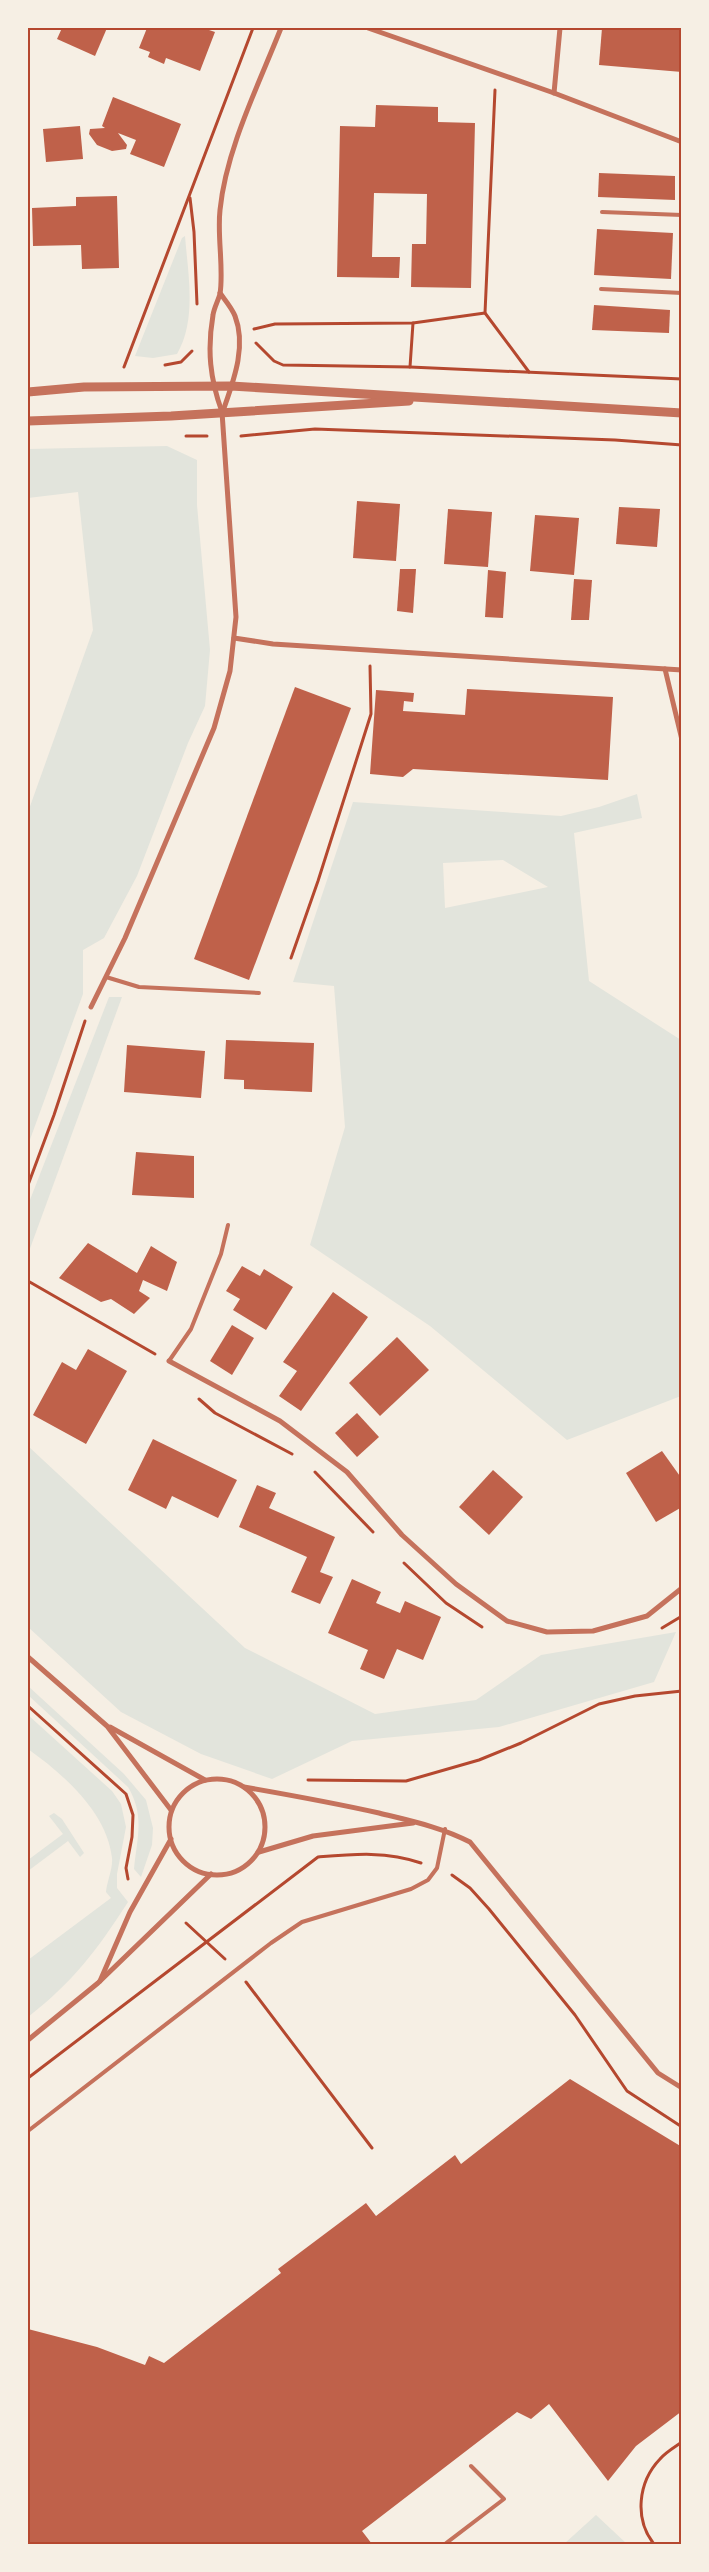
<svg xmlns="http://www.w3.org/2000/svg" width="709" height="2572" font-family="'Public Sans',sans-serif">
<rect width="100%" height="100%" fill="#f6efe4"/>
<g fill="#e2e4dc" fill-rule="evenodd">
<path d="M 185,236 C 188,274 197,320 177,354 L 153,358 L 135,356 L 182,238 Z"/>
<path d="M 167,446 L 197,460 L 197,505 L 210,650 L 205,706 L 188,743 L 137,876 L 104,938 L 83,950 L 83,994 L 28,1145 L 28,812 L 93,630 L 78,492 L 28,498 L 28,449 Z"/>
<path d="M 637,794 L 642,818 L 574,833 L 589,981 L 681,1040 L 681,1396 L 567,1440 L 430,1326 L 310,1245 L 345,1127 L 334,986 L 293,982 L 353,802 L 561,816 L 599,807 ZM 503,860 L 548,887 L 445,908 L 443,863 Z"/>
<path d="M 109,997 L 122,997 L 28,1254 L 28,1205 Z"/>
<path d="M 28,1446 L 245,1648 L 375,1714 L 476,1700 L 541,1655 L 676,1632 L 654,1682 L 499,1727 L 352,1741 L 272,1779 L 201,1754 L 121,1712 L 28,1627 Z"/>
<path d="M 28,1686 L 124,1774 L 146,1800 L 153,1828 L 152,1845 L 141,1877 L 134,1869 C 137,1837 145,1816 128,1787 L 28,1695 Z"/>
<path d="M 28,1715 L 112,1791 L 121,1804 L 126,1827 L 117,1874 L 117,1888 L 128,1902 C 97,1950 74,1981 28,2017 L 28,1960 L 111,1898 L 106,1892 C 107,1881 113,1869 112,1858 C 107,1812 63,1774 28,1749 Z"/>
<path d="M 54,1813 L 62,1819 L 84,1853 L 80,1857 L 68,1841 L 28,1871 L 28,1860 L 63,1834 L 49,1816 Z"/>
<path d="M 596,2515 L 627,2544 L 564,2544 Z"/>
</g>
<g fill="#bf614a">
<path d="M 62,28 L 107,28 L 95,56 L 57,39 Z"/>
<path d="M 147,28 L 203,28 L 215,32 L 200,71 L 166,58 L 164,64 L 148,57 L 150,52 L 139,48 Z"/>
<path d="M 602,28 L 681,28 L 682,72 L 599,65 Z"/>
<path d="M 113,97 L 181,124 L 164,167 L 130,154 L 136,140 L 118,133 L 127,145 L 126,149 L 112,151 L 97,145 L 89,134 L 90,129 L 105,128 L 102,126 Z"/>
<path d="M 376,105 L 438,107 L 438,122 L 475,123 L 471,288 L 411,287 L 412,244 L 426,244 L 427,194 L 374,193 L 372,257 L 400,257 L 399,278 L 337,277 L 340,126 L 375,127 Z"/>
<path d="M 80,126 L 83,159 L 46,162 L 43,129 Z"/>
<path d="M 599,173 L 675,176 L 675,200 L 598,197 Z"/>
<path d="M 117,196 L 119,268 L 82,269 L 81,245 L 33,246 L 32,208 L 76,206 L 76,197 Z"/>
<path d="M 597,229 L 673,233 L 671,279 L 594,275 Z"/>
<path d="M 594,305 L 670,310 L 669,333 L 592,330 Z"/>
<path d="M 357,501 L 400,504 L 396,561 L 353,558 Z"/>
<path d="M 619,507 L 660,509 L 657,547 L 616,544 Z"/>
<path d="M 448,509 L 492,512 L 488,567 L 444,564 Z"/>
<path d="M 535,515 L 579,518 L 574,575 L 530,571 Z"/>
<path d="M 400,569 L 416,569 L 413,613 L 397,611 Z"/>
<path d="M 488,570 L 506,572 L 503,618 L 485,617 Z"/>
<path d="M 574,579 L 592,580 L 589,620 L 571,620 Z"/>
<path d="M 295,687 L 351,708 L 249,980 L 194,959 Z"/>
<path d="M 467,689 L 613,697 L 608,780 L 413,769 L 403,777 L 370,774 L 376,690 L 414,693 L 413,702 L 404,701 L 403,711 L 465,715 Z"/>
<path d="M 226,1040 L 314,1043 L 312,1092 L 244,1089 L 244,1080 L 224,1079 Z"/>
<path d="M 127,1045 L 205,1051 L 201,1098 L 124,1092 Z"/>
<path d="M 136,1152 L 194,1156 L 194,1198 L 132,1195 Z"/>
<path d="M 88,1243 L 137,1273 L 151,1246 L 177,1262 L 167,1291 L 143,1280 L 139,1291 L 150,1298 L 134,1314 L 111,1299 L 101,1302 L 59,1278 Z"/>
<path d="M 242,1266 L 260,1276 L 264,1269 L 293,1287 L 266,1330 L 233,1310 L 240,1299 L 226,1291 Z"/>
<path d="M 333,1292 L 368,1317 L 301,1411 L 279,1396 L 297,1371 L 283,1362 Z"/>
<path d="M 232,1325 L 254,1338 L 232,1375 L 210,1361 Z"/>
<path d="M 397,1337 L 429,1370 L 380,1416 L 349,1383 Z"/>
<path d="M 88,1349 L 127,1371 L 86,1444 L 33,1415 L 62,1362 L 76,1370 Z"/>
<path d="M 357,1413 L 379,1437 L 357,1457 L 335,1433 Z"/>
<path d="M 153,1439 L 237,1480 L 218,1518 L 172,1496 L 166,1509 L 128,1490 Z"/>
<path d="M 662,1451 L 682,1479 L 682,1507 L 656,1522 L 626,1473 Z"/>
<path d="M 493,1470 L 523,1497 L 489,1535 L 459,1507 Z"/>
<path d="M 257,1485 L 276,1493 L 269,1508 L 335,1537 L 320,1572 L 333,1577 L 320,1604 L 291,1592 L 307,1557 L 239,1527 Z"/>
<path d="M 352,1579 L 381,1592 L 376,1603 L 400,1613 L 405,1601 L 441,1617 L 423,1660 L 397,1649 L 384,1679 L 360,1669 L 368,1650 L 328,1633 Z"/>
<path d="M 570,2079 L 682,2147 L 682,2411 L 636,2446 L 608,2481 L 549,2404 L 531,2419 L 517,2412 L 362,2531 L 372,2544 L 28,2544 L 28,2329 L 97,2347 L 145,2365 L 149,2356 L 164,2363 L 281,2273 L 278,2269 L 366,2203 L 376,2216 L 455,2155 L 461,2164 Z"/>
</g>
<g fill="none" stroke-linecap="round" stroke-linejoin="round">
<g stroke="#b5482f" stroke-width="3">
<path d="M 495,90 L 485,313 L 529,372"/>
<path d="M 190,198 L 194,232 L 197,304"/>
<path d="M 254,329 L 275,324 L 413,323 L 485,313"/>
<path d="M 256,343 L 274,361 L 283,365 L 410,367 L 682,379"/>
<path d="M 165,365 L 181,362 L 192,351"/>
<path d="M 124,367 L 253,28"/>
<path d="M 410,367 L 413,323"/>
<path d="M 186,436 L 207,436"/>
<path d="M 241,436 L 315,429 L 615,440 L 682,445"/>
<path d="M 291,958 L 318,881 L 371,714 L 370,666"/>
<path d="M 28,1185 L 54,1115 L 85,1021"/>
<path d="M 28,1281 L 155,1354"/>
<path d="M 199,1399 L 215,1413 L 292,1454"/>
<path d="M 315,1472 L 373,1532"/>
<path d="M 404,1563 L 446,1603 L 482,1627"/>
<path d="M 662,1628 L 682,1616"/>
<path d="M 28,1706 L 126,1794 L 133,1815 L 132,1837 L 126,1868 L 128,1879"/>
<path d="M 308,1780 L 406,1781 L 479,1760 L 521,1743 L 599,1704 L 635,1696 L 682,1691"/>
<path d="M 452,1875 L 470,1888 L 489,1909 L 575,2015 L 627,2091 L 682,2127"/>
<path d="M 186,1923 L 225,1959"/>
<path d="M 246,1982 L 372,2148"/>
<path d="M 28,2078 L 318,1857 C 354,1854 387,1851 421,1863"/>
<path d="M 654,2544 C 634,2519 638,2482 660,2459 C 666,2452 675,2447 682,2442"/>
</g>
<g stroke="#c5725c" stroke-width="4">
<path d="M 602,212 L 682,215"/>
<path d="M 601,289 L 682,293"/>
<path d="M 106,977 L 139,987 L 259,993"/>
<path d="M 169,1361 L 191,1329 L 221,1254 L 228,1225"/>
<path d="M 28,2131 L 271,1943 L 302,1922 L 411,1889 L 428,1880 L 437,1868 L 445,1829"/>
<path d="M 445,2544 L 504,2499 L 471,2466"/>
</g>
<g stroke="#c5725c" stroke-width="5">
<path d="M 368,28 L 554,93 L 682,142"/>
<path d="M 554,93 L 560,28"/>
<path d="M 220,293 C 225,300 232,308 235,316 C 247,347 233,382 223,411"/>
<path d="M 234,638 L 273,644 L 682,670"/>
<path d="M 665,669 L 682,740"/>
<path d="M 91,1007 L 125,938 L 214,728 L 230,671 L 236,617 L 222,412 C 210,379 207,350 213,315 C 214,308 218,301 220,294 C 224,268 217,237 220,210 C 226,149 259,84 281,28"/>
<path d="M 169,1361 L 280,1421 L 347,1472 L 402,1535 L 456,1584 L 507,1621 L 547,1632 L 593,1631 L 647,1616 L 682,1588"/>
<path d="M 28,1657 L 107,1726 L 171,1810"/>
<path d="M 110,1727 L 205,1780"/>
<circle cx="217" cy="1827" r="48"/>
<path d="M 244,1787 C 290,1795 334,1803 379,1813 C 411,1821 441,1827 470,1842 L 658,2073 L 682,2088"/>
<path d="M 259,1852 L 313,1836 L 413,1823"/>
<path d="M 100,1981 L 130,1912 L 171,1839"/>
<path d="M 28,2040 L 98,1983 L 211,1874"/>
</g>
<g stroke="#c5725c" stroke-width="9">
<path d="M 28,392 L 84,387 L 231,386 L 682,413"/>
<path d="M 28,421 L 171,416 L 409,401"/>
</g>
</g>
<rect width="709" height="2572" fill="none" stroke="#f6efe4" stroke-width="58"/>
<rect x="29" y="29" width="651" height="2514" fill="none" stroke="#b5482f" stroke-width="2"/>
</svg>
